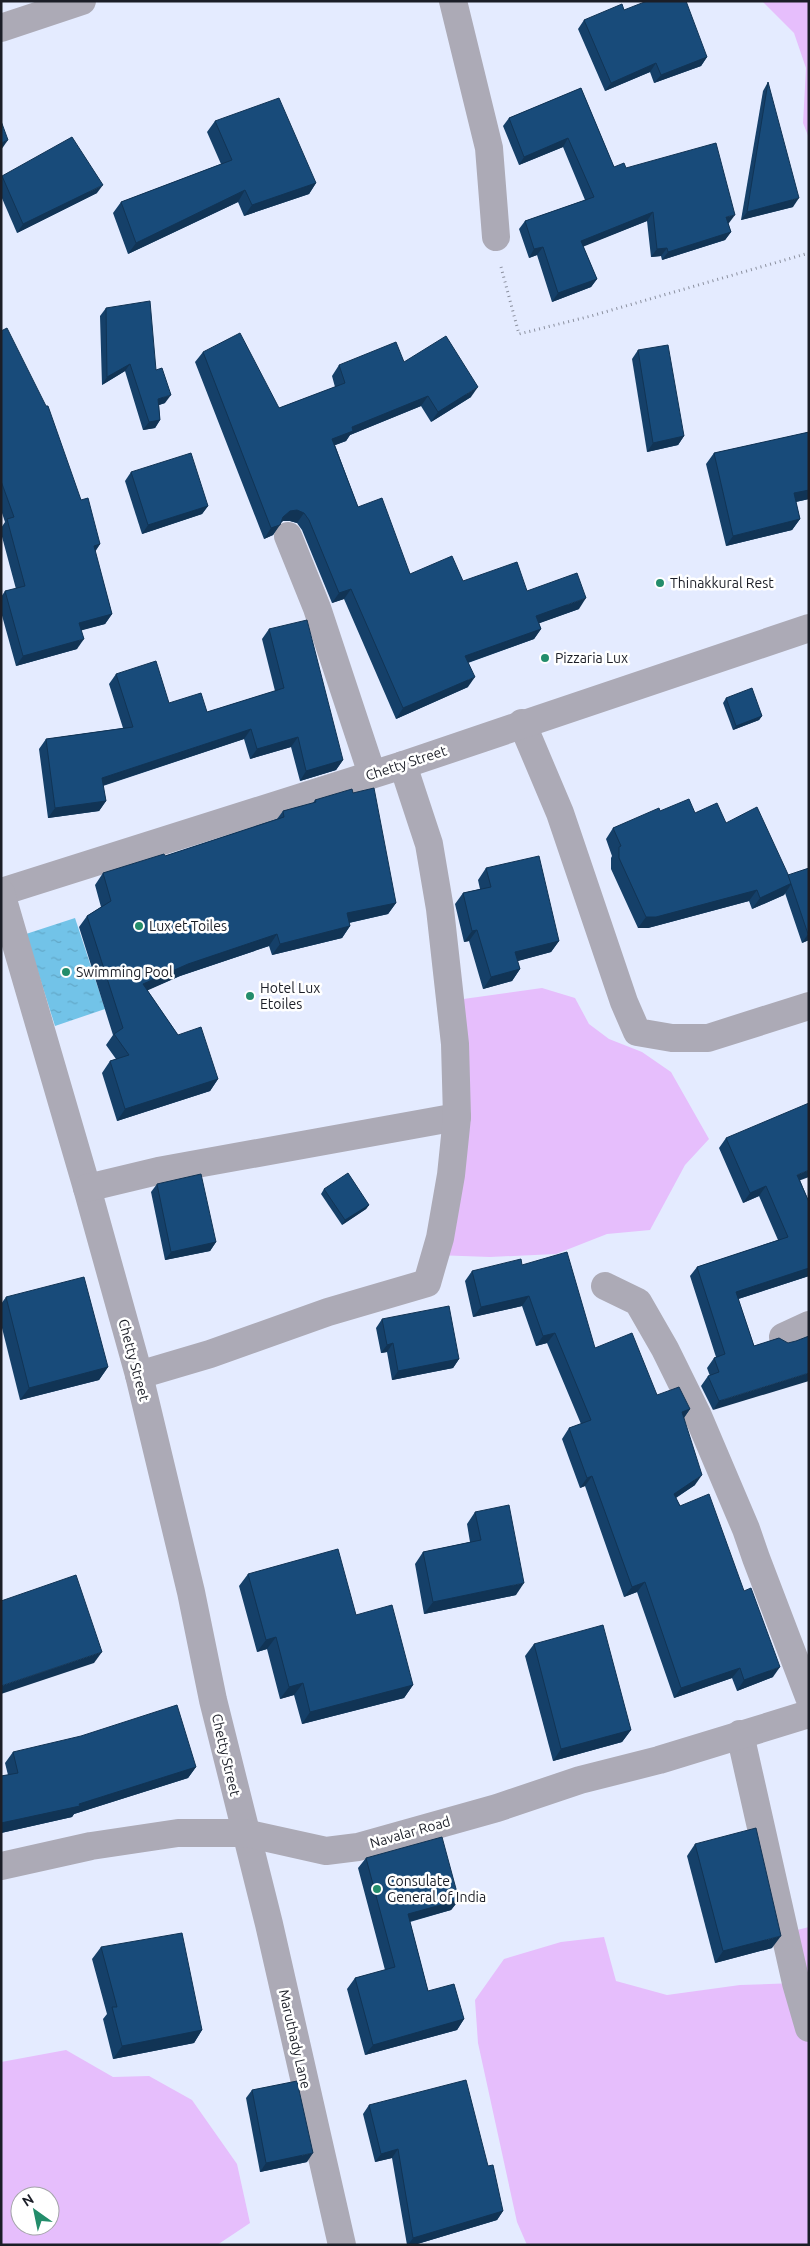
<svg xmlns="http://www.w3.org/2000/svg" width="810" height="2246" font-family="Ubuntu,sans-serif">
<defs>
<pattern id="water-ripples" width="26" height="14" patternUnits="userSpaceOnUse" patternTransform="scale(1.25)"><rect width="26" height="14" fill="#72c3e8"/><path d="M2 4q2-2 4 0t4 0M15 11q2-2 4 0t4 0" fill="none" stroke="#62a7c7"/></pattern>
</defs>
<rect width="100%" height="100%" fill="#e4ebff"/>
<g fill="#e6befc" fill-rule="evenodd">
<path d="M 762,1 L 809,1 L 809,138 L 803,123 L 806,68 L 794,33 Z"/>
<path d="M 542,988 L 575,998 L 589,1024 L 609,1039 L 642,1052 L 671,1072 L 709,1139 L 685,1165 L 650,1230 L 607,1234 L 556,1254 L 490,1257 L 435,1255 L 449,1001 Z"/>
<path d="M 809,1927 L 809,2245 L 527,2245 L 517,2222 L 478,2043 L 475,2000 L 504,1959 L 561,1942 L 604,1937 L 616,1981 L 667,1995 L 740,1985 L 796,1983 L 785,1933 Z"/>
<path d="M 66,2050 L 113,2077 L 149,2076 L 192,2100 L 237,2164 L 250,2223 L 217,2245 L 1,2245 L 1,2062 ZM 20,2196 L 50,2196 L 50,2226 L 20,2226 Z"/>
</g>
<path fill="url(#water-ripples)" d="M 75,918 L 105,1009 L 55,1026 L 26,934 Z"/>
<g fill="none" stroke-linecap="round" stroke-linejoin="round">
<path stroke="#8b909f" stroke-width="3" stroke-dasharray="1 4" stroke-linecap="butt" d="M 501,267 L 519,334 L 591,316 L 809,253"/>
<g stroke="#acaab6" stroke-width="28">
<path d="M 453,1 L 489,148 L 496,237"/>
<path d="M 1,28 L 82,1"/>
<path d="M 288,536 L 317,608 L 372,774"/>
<path d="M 522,723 L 560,813 L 624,1002 L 637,1032 L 672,1038 L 708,1038 L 809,1006"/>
<path d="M 1,892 L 403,765 L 809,628"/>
<path d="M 1,893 L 87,1188 L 139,1375 L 191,1592 L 213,1700 L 269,1924 L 342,2245"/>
<path d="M 87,1188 L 158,1171 L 457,1117"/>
<path d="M 605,1286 L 638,1302 L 665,1349 L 698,1416 L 746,1529 L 756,1558 L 809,1697"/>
<path d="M 783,1337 L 809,1325"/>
<path d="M 139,1375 L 210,1354 L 328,1312 L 427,1283 L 440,1238 L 451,1175 L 457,1117 L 455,1044 L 440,909 L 429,844 L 403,765"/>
<path d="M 740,1734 L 796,1983 L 809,2028"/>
<path d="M 1,1866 L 91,1846 L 178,1833 L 245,1833 L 326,1851 L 358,1847 L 497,1808 L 580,1780 L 659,1760 L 809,1714"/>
</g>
</g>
<g fill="#154069">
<path d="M 624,10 L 707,57 L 701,66 L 654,83 L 650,72 L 605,91 L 578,29 L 584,20 Z"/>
<path d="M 768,82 L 793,207 L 741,220 L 763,91 Z"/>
<path d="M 581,88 L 614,167 L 626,168 L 729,223 L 728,224 L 731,232 L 725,240 L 662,260 L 661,256 L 651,257 L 647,221 L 583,246 L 597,279 L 591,287 L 552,302 L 537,255 L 529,258 L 519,229 L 525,221 L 585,200 L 563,147 L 519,165 L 503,126 L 509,118 Z"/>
<path d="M 215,121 L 316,183 L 309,194 L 244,216 L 238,202 L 128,254 L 113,213 L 121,202 L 221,164 L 207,132 Z"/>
<path d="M 2,176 L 97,193 L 17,233 L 1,196 L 1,178 Z"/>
<path d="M 106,308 L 156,370 L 165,403 L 159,405 L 160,420 L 155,428 L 143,430 L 125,371 L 102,385 L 100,316 Z"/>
<path d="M 1,331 L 81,500 L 100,544 L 95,552 L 112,614 L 105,624 L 81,630 L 77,649 L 16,666 L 1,612 L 1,597 L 5,591 L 16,589 L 1,533 L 1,528 L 5,522 L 1,510 Z"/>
<path d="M 638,350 L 684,436 L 678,445 L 647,452 L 632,359 Z"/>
<path d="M 203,352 L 279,408 L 335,387 L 332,376 L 339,365 L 404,362 L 471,397 L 431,422 L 421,406 L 350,435 L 346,441 L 335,445 L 358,507 L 410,574 L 463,581 L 527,591 L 579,609 L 539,623 L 541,629 L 534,639 L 468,663 L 468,687 L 396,719 L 344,599 L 332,603 L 302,530 L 297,523 L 290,521 L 283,521 L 280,523 L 273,535 L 264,539 L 195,362 Z"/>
<path d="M 809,432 L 809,499 L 796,502 L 800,519 L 792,530 L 726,546 L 706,464 L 714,453 Z"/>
<path d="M 131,472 L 208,506 L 202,514 L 142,534 L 125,481 Z"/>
<path d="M 269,629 L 343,760 L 336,770 L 300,781 L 291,747 L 250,759 L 244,739 L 103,786 L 106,801 L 99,811 L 48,818 L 39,749 L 46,739 L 123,728 L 109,684 L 116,674 L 169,703 L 207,712 L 275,691 L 262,639 Z"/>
<path d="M 726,698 L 762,716 L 759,720 L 733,730 L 723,703 Z"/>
<path d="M 353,793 L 396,903 L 388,914 L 349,923 L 350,926 L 342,938 L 272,955 L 269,946 L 180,976 L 147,990 L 178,1035 L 218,1079 L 210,1091 L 117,1121 L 102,1073 L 110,1061 L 116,1059 L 106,1045 L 113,1035 L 79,927 L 87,916 L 101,907 L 95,885 L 103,873 L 165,856 L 277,819 L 283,811 L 313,803 L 315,800 Z"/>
<path d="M 660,811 L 695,813 L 726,823 L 788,876 L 809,868 L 809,940 L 802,943 L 785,893 L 784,895 L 752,909 L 749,901 L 648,928 L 638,928 L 611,869 L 611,858 L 612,856 L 606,839 L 613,828 Z"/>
<path d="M 486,868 L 559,941 L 551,952 L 517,961 L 520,969 L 512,981 L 483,989 L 469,941 L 464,942 L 455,904 L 463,893 L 480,889 L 478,880 Z"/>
<path d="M 726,1138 L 800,1180 L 809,1202 L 809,1276 L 738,1299 L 754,1346 L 779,1338 L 713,1410 L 701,1386 L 708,1376 L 710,1376 L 707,1368 L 714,1358 L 716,1357 L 690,1276 L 697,1267 L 778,1240 L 759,1196 L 743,1203 L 719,1148 Z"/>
<path d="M 157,1184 L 216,1242 L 210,1251 L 165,1260 L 151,1192 Z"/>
<path d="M 324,1189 L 369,1205 L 366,1209 L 342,1225 L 321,1194 Z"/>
<path d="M 522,1265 L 595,1348 L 657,1395 L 690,1409 L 684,1418 L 695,1485 L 676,1498 L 773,1677 L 737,1691 L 732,1678 L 674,1698 L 637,1592 L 624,1597 L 585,1486 L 580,1488 L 562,1439 L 569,1428 L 581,1424 L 547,1343 L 536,1346 L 522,1306 L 473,1317 L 465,1281 L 472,1271 Z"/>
<path d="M 6,1297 L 108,1367 L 99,1380 L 20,1400 L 1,1324 L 1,1304 Z"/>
<path d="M 382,1319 L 459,1359 L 453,1368 L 392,1380 L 387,1352 L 381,1353 L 376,1328 Z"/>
<path d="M 475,1512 L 516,1595 L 424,1614 L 415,1564 L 423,1552 L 470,1542 L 467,1524 Z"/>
<path d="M 248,1574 L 356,1615 L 413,1685 L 404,1698 L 302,1724 L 294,1695 L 280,1699 L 267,1649 L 257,1652 L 239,1586 Z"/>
<path d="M 534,1644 L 631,1730 L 622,1742 L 553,1761 L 525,1656 Z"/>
<path d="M 13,1752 L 196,1767 L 188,1778 L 74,1814 L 72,1817 L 1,1833 L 1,1776 L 8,1775 L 5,1763 Z"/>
<path d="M 695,1844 L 772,1948 L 715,1963 L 687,1856 Z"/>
<path d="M 366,1858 L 459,1900 L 451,1910 L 410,1922 L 428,1991 L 464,2019 L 457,2030 L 365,2055 L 347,1989 L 355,1978 L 385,1970 L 358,1868 Z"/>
<path d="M 101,1947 L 202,2030 L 194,2043 L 113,2059 L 103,2019 L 107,2014 L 92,1959 Z"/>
<path d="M 252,2090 L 307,2162 L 260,2172 L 246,2098 Z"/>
<path d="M 369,2105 L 503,2211 L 497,2220 L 414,2245 L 407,2245 L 392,2158 L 375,2162 L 363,2114 Z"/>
</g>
<g fill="#113455">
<path d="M 707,57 L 701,66 L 654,83 L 661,75 Z"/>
<path d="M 656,63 L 650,72 L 605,91 L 611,83 Z"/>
<path d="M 568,138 L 563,147 L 519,165 L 524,157 Z"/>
<path d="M 8,140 L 1,150 L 1,143 Z"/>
<path d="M 316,183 L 309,194 L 244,216 L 252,205 Z"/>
<path d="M 103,185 L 97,193 L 17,233 L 23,224 Z"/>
<path d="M 245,190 L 238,202 L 128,254 L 136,243 Z"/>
<path d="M 799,198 L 793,207 L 741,220 L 747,212 Z"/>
<path d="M 653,212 L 647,221 L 575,250 L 581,241 Z"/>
<path d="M 735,215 L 729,223 L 720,226 L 726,217 Z"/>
<path d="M 731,232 L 725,240 L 662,260 L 668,252 Z"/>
<path d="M 543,247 L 537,255 L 529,258 L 534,249 Z"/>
<path d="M 667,248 L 661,256 L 651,257 L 657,249 Z"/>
<path d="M 597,279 L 591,287 L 552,302 L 558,293 Z"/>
<path d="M 130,364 L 125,371 L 102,385 L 107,377 Z"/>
<path d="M 478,387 L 471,397 L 431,422 L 438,412 Z"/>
<path d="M 171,395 L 165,403 L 153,407 L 158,399 Z"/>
<path d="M 428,396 L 421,406 L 350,435 L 346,441 L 325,449 L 332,439 L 352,427 Z"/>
<path d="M 160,420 L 155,428 L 143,430 L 149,422 Z"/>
<path d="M 684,436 L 678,445 L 647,452 L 653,443 Z"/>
<path d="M 809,490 L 809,499 L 786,504 L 794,493 Z"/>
<path d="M 208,506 L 202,514 L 142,534 L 148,525 Z"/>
<path d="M 297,510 L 304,513 L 297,523 L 290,521 L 283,521 L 276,527 L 280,525 L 273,535 L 264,539 L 271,528 L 283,517 L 290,511 Z"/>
<path d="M 800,519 L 792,530 L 726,546 L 733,536 Z"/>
<path d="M 100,544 L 93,554 L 94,546 Z"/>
<path d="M 351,589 L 344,599 L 332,603 L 339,593 Z"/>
<path d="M 586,598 L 579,609 L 529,627 L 536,616 Z"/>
<path d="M 112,614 L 105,624 L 72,633 L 79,623 Z"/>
<path d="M 541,629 L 534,639 L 458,666 L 465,656 Z"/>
<path d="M 84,639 L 77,649 L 16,666 L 23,656 Z"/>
<path d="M 475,677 L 468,687 L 396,719 L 403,708 Z"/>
<path d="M 762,716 L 759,720 L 733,730 L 736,726 Z"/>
<path d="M 251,729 L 244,739 L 95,788 L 102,778 Z"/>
<path d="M 298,737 L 291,747 L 250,759 L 257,749 Z"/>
<path d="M 343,760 L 336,770 L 300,781 L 306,771 Z"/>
<path d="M 106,801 L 99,811 L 48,818 L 55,808 Z"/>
<path d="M 792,883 L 784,895 L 752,909 L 760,898 Z"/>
<path d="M 757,890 L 749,901 L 648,928 L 638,928 L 646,917 Z"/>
<path d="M 396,903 L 388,914 L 339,925 L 347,913 Z"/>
<path d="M 350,926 L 342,938 L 272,955 L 280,944 Z"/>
<path d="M 477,930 L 469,941 L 464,942 L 472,931 Z"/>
<path d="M 277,934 L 269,946 L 180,976 L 135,996 L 143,984 L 188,964 Z"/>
<path d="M 808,934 L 809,940 L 802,943 Z"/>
<path d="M 559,941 L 551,952 L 507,964 L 515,952 Z"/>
<path d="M 520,969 L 512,981 L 483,989 L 491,977 Z"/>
<path d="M 218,1079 L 210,1091 L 117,1121 L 125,1109 Z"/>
<path d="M 809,1170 L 809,1177 L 790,1184 L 797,1175 Z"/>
<path d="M 766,1186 L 759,1196 L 743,1203 L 750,1193 Z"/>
<path d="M 369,1205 L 366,1209 L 342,1225 L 345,1220 Z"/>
<path d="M 216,1242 L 210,1251 L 165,1260 L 171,1252 Z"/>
<path d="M 809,1268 L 809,1276 L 729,1302 L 736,1292 Z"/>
<path d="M 529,1296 L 522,1306 L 473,1317 L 481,1307 Z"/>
<path d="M 555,1333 L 547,1343 L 536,1346 L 543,1336 Z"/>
<path d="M 393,1343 L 387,1352 L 381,1353 L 387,1345 Z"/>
<path d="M 459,1359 L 453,1368 L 392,1380 L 398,1371 Z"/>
<path d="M 108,1367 L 99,1380 L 20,1400 L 29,1388 Z"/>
<path d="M 809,1373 L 809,1381 L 713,1410 L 719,1401 Z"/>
<path d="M 690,1409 L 682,1420 L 682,1412 Z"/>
<path d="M 702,1475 L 695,1485 L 666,1504 L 674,1494 Z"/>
<path d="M 592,1476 L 585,1486 L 580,1488 L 587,1478 Z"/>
<path d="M 645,1582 L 637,1592 L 624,1597 L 632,1587 Z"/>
<path d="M 524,1583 L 516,1595 L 424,1614 L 433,1602 Z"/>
<path d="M 276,1637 L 267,1649 L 257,1652 L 266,1640 Z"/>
<path d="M 102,1652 L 94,1663 L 1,1694 L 1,1686 Z"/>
<path d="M 780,1667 L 773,1677 L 737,1691 L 744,1680 Z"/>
<path d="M 740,1668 L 732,1678 L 674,1698 L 681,1688 Z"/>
<path d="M 303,1683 L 294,1695 L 280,1699 L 289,1687 Z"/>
<path d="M 413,1685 L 404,1698 L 302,1724 L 310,1712 Z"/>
<path d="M 631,1730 L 622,1742 L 553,1761 L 561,1749 Z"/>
<path d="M 196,1767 L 188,1778 L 74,1814 L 72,1817 L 1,1833 L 1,1823 L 79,1804 Z"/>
<path d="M 459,1900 L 451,1910 L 400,1924 L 408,1914 Z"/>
<path d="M 781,1936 L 772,1948 L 715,1963 L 723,1951 Z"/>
<path d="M 464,2019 L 457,2030 L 365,2055 L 373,2045 Z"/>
<path d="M 202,2030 L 194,2043 L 113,2059 L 122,2046 Z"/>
<path d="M 398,2149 L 392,2158 L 375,2162 L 381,2154 Z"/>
<path d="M 313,2153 L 307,2162 L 260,2172 L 266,2163 Z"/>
<path d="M 503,2211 L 497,2220 L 414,2245 L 408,2245 L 413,2238 Z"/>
</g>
<g fill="#184b7a" stroke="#113455">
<path d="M 647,1 L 686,1 L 707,57 L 661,75 L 656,63 L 611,83 L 584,20 L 622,4 L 624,10 Z"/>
<path d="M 768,82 L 799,198 L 747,212 Z"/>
<path d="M 581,88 L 614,167 L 624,163 L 626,168 L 716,143 L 735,215 L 726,217 L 731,232 L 668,252 L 667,248 L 657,249 L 653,212 L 581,241 L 597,279 L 558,293 L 543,247 L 534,249 L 525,221 L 594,197 L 568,138 L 524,157 L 509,118 Z"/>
<path d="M 279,98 L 316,183 L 252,205 L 245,190 L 136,243 L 121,202 L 232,160 L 215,121 Z"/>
<path d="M 1,121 L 8,140 L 1,143 Z"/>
<path d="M 72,137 L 103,185 L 23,224 L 2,176 Z"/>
<path d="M 150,301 L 156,370 L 162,368 L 171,395 L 158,399 L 160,420 L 149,422 L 130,364 L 107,377 L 106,308 Z"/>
<path d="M 7,328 L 46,406 L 48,406 L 81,500 L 88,498 L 100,544 L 94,546 L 112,614 L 79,623 L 84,639 L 23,656 L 5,591 L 25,586 L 7,519 L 14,517 L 1,481 L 1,331 Z"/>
<path d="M 240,333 L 279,408 L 345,383 L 339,365 L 396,342 L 404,362 L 446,336 L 478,387 L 438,412 L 428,396 L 352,427 L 353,431 L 332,439 L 358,507 L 382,498 L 410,574 L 452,556 L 463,581 L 517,562 L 527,591 L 577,573 L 586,598 L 536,616 L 541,629 L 465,656 L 475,677 L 403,708 L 351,589 L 339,593 L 309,520 L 304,513 L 297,510 L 290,511 L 283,517 L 280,525 L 271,528 L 203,352 Z"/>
<path d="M 668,345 L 684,436 L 653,443 L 638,350 Z"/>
<path d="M 809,432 L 809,490 L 794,493 L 800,519 L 733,536 L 714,453 Z"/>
<path d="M 191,453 L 208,506 L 148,525 L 131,472 Z"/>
<path d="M 307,620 L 343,760 L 306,771 L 298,737 L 257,749 L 251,729 L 102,778 L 106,801 L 55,808 L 46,739 L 133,727 L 116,674 L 156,661 L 169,703 L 201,693 L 207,712 L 284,688 L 269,629 Z"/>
<path d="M 752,688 L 762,716 L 736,726 L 726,698 Z"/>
<path d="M 374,788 L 396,903 L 347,913 L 350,926 L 280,944 L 277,934 L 188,964 L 143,984 L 178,1035 L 201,1027 L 218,1079 L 125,1109 L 110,1061 L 129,1055 L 114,1034 L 123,1028 L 87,916 L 111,901 L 103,873 L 164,854 L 165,856 L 284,817 L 283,811 L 316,802 L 315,800 L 352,789 L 353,793 Z"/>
<path d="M 689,799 L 695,813 L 717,803 L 726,823 L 757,807 L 792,883 L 760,898 L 757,890 L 656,917 L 646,917 L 619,858 L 619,847 L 621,846 L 613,828 L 659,808 L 660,811 Z"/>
<path d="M 539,856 L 559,941 L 515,952 L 520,969 L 491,977 L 477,930 L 472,931 L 463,893 L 491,887 L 486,868 Z"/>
<path d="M 809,868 L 809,934 L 808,934 L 788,875 Z"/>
<path d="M 809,1103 L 809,1170 L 797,1175 L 809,1202 L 809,1268 L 736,1292 L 754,1346 L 779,1338 L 788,1343 L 796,1341 L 809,1336 L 809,1373 L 719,1401 L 708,1376 L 719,1372 L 714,1358 L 725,1354 L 697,1267 L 788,1237 L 766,1186 L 750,1193 L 726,1138 Z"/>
<path d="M 348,1173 L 369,1205 L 345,1220 L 324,1189 Z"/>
<path d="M 201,1174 L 216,1242 L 171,1252 L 157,1184 Z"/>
<path d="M 567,1252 L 595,1348 L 632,1333 L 657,1395 L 679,1387 L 690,1409 L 682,1412 L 702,1475 L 674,1494 L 680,1506 L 709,1494 L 744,1591 L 751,1588 L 780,1667 L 744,1680 L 740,1668 L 681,1688 L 645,1582 L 632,1587 L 592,1476 L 587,1478 L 569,1428 L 591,1420 L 555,1333 L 543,1336 L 529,1296 L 481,1307 L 472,1271 L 521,1259 L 522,1265 Z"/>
<path d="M 84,1277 L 108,1367 L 29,1388 L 6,1297 Z"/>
<path d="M 449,1306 L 459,1359 L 398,1371 L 393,1343 L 387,1345 L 382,1319 Z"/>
<path d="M 509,1505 L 524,1583 L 433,1602 L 423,1552 L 481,1540 L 475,1512 Z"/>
<path d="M 338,1549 L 356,1615 L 392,1605 L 413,1685 L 310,1712 L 303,1683 L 289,1687 L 276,1637 L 266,1640 L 248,1574 Z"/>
<path d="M 76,1575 L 102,1652 L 1,1686 L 1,1601 Z"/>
<path d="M 603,1625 L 631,1730 L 561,1749 L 534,1644 Z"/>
<path d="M 177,1705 L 196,1767 L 79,1804 L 80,1806 L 1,1823 L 1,1776 L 18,1773 L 13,1752 L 81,1736 Z"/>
<path d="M 756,1828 L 781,1936 L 723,1951 L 695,1844 Z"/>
<path d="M 442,1837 L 459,1900 L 408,1914 L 428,1991 L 454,1984 L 464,2019 L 373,2045 L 355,1978 L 395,1967 L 366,1858 Z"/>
<path d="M 182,1933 L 202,2030 L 122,2046 L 112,2007 L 117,2007 L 101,1947 Z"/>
<path d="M 466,2080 L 488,2166 L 493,2165 L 503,2211 L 413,2238 L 398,2149 L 381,2154 L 369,2105 Z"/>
<path d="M 297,2081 L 313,2153 L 266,2163 L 252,2090 Z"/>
</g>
<g fill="#238d6b" stroke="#fff" stroke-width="2">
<circle cx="660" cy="583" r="5"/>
<circle cx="545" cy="658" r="5"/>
<circle cx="139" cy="926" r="5"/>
<circle cx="66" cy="972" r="5"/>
<circle cx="250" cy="996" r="5"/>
<circle cx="377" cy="1889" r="5"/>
</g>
<g text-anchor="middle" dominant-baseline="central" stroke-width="5" stroke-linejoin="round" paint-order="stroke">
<g font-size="14" fill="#1b1e27" stroke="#fff" text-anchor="start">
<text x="670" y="583">Thinakkural Rest</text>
<text x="555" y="658">Pizzaria Lux</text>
<text x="149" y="926">Lux et Toiles</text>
<text x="76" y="972">Swimming Pool</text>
<text x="260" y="988">Hotel Lux<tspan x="260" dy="16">Etoiles</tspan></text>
<text x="387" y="1881">Consulate<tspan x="387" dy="16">General of India</tspan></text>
</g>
<g font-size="14" fill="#1b1e27" stroke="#fff">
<text transform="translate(406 763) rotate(-18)">Chetty Street</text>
<text transform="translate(134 1360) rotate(75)">Chetty Street</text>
<text transform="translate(226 1755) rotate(77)">Chetty Street</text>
<text transform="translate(410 1832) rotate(-16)">Navalar Road</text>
<text transform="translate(295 2039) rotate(77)">Maruthady Lane</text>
</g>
</g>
<rect width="810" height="2246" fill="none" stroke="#1b1e27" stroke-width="5"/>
<g transform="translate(35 2211) rotate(327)"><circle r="24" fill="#ffffff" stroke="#a4a5a9"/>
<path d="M0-4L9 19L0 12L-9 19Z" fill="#238d6b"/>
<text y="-8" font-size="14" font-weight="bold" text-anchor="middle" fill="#1b1e27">N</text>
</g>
</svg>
